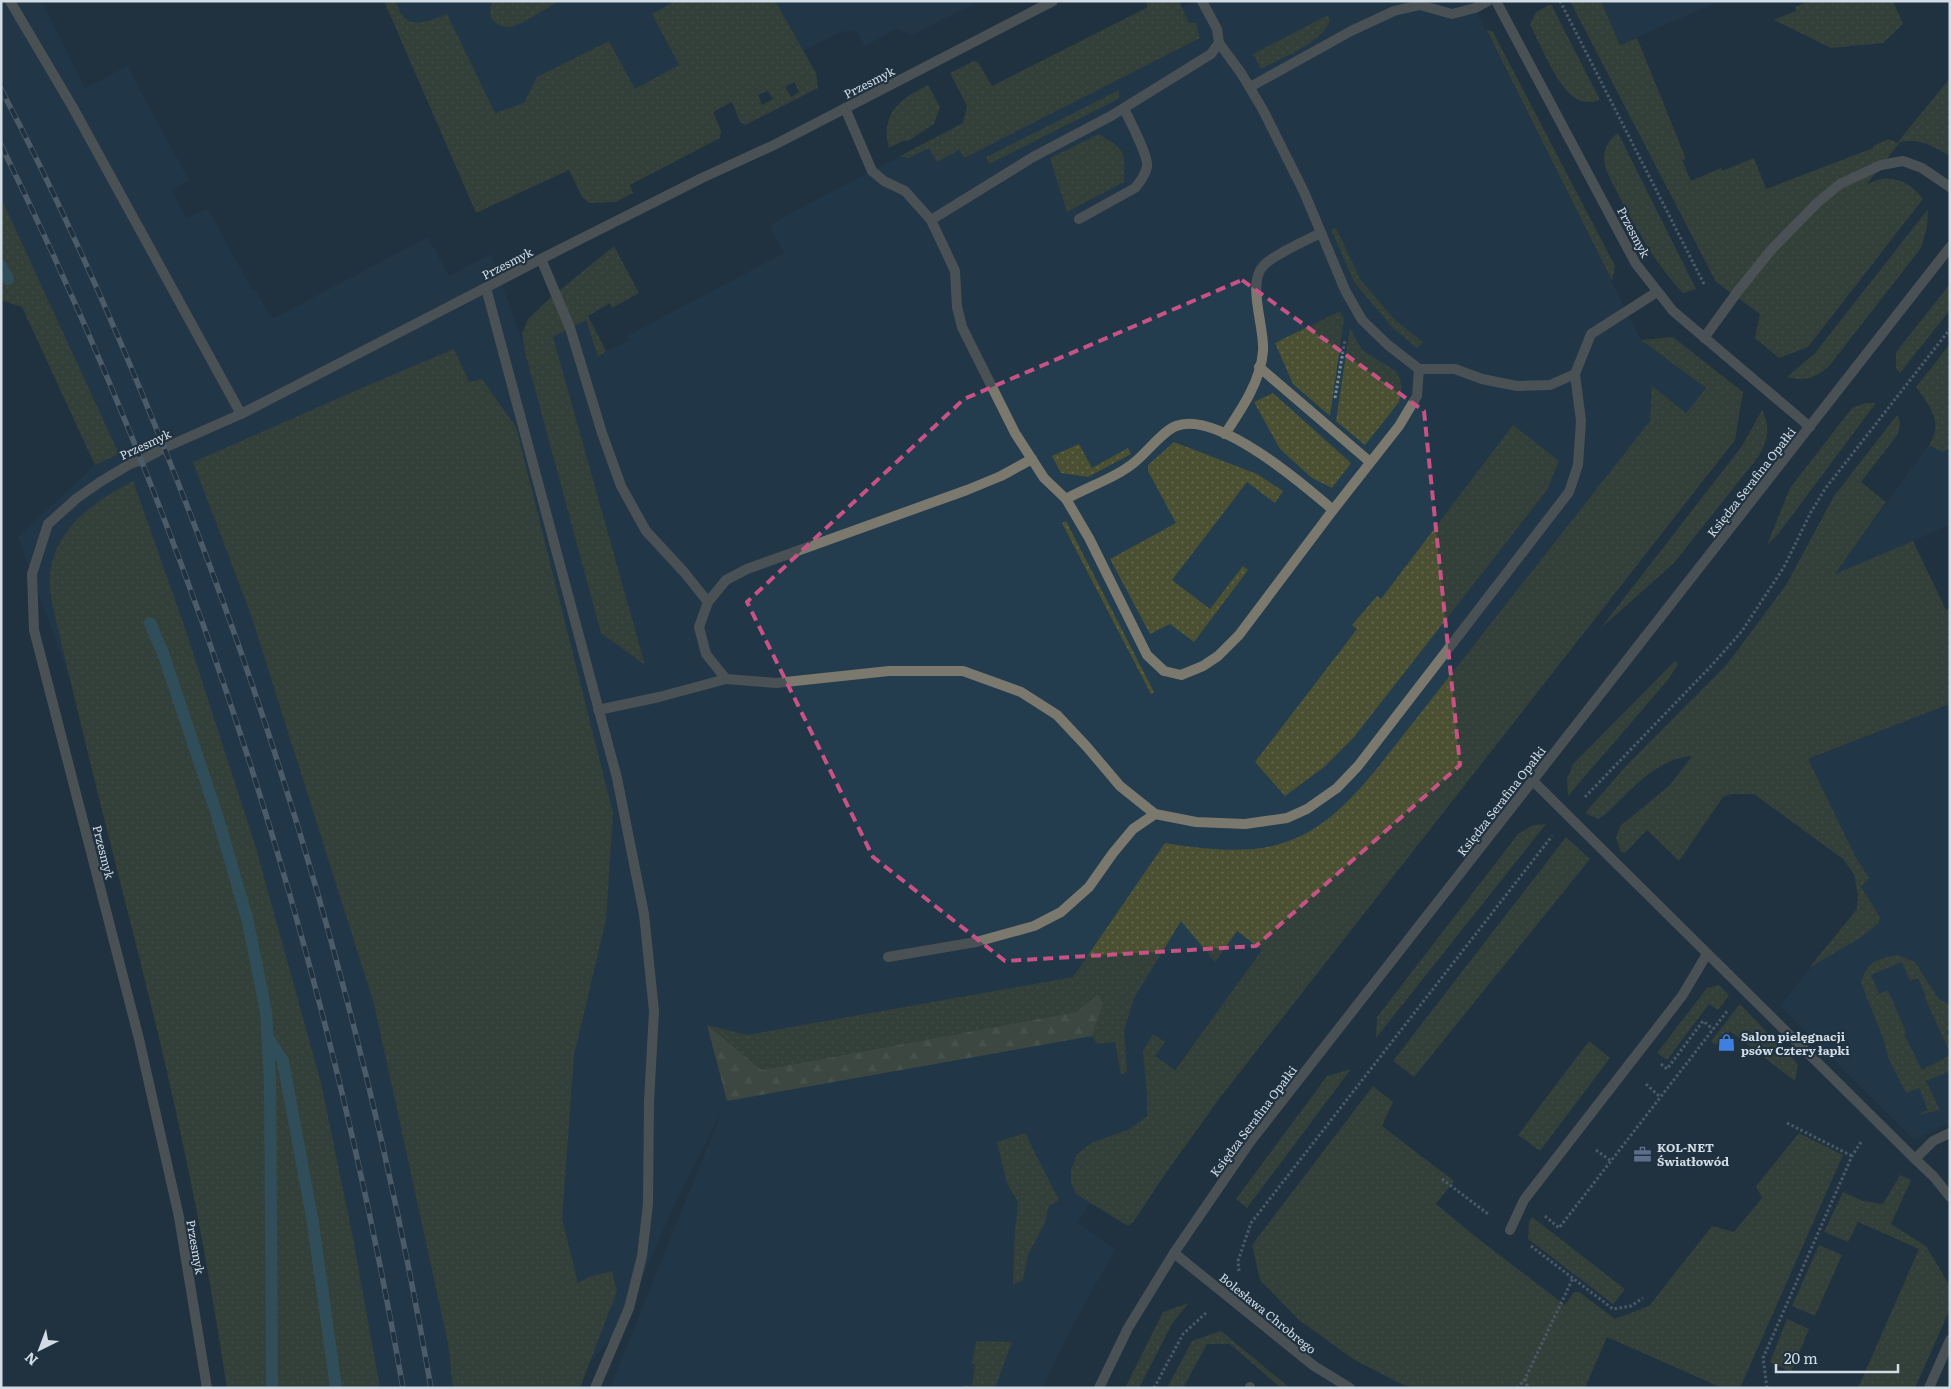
<svg xmlns="http://www.w3.org/2000/svg" width="1951" height="1389" font-family="Literata,serif">
<defs>
<pattern id="grass-dots" width="8" height="8" patternUnits="userSpaceOnUse" patternTransform="scale(1.25)"><rect width="8" height="8" fill="#4a5031"/><path d="M2 2h.1M6 6h.1" fill="none" stroke="#63694f" stroke-width="1.8" stroke-linecap="round"/></pattern>
<pattern id="forest-firs" width="22" height="20" patternUnits="userSpaceOnUse" patternTransform="scale(1.25)"><rect width="22" height="20" fill="#5c6240"/><path d="M5 1l3.5 6h-7zM16 11l3.5 6h-7z" fill="#72785b"/></pattern>
</defs>
<rect width="100%" height="100%" fill="#203240"/>
<g fill="#233c4e">
<path d="M 1,1 L 42,1 L 85,88 L 127,66 L 189,180 L 172,190 L 186,218 L 208,209 L 253,291 L 256,290 L 268,313 L 274,318 L 428,237 L 449,276 L 491,254 L 526,352 L 588,316 L 606,351 L 629,340 L 627,336 L 784,253 L 770,226 L 778,220 L 1195,1 L 1471,1 L 1641,340 L 1706,388 L 1278,934 L 1198,903 L 1263,950 L 1174,1070 L 1078,1222 L 1115,1250 L 1072,1327 L 1042,1388 L 610,1388 L 722,1111 L 677,1199 L 621,1326 L 569,1388 L 227,1388 L 181,1097 L 80,707 L 18,537 L 95,465 L 22,307 L 1,300 Z"/>
<path d="M 384,1 L 979,1 L 913,35 L 897,29 L 865,46 L 857,31 L 840,32 L 569,168 L 462,177 Z"/>
<path d="M 1601,1 L 1719,1 L 1620,45 Z"/>
<path d="M 1950,376 L 1950,525 L 1834,575 L 1931,442 L 1936,425 L 1933,411 L 1924,398 Z"/>
<path d="M 1950,704 L 1950,1123 L 1914,1140 L 1780,1006 L 1857,909 L 1858,895 L 1854,874 L 1843,859 L 1754,794 L 1799,763 Z"/>
</g>
<g fill="url(#grass-dots)" fill-rule="evenodd">
<path d="M 384,1 L 396,1 C 403,32 426,23 447,14 L 495,113 L 524,103 L 537,77 L 609,41 L 635,89 L 679,65 L 652,14 L 675,1 L 775,1 L 816,73 L 818,88 L 745,125 L 740,122 L 732,102 L 713,112 L 721,131 L 720,138 L 630,185 L 633,193 L 616,202 L 589,203 L 582,197 L 569,170 L 476,213 ZM 794,82 L 799,92 L 791,97 L 785,87 ZM 768,91 L 773,99 L 762,105 L 758,95 Z"/>
<path d="M 493,1 L 559,1 C 549,7 518,27 509,27 C 501,27 496,24 491,18 L 490,7 Z"/>
<path d="M 1145,1 L 1179,1 L 1189,23 L 1196,23 L 1200,38 L 964,158 L 959,150 L 937,162 L 929,148 L 909,158 L 900,156 L 963,123 L 967,106 L 950,73 L 974,61 L 978,62 L 992,86 L 1148,7 Z"/>
<path d="M 1570,1 L 1601,1 L 1620,45 L 1637,38 L 1686,159 L 1682,160 L 1691,181 L 1721,168 L 1722,171 L 1754,158 L 1766,189 L 1873,148 L 1873,146 L 1889,139 L 1897,143 L 1950,78 L 1950,156 C 1932,146 1921,138 1900,142 L 1867,184 C 1871,183 1876,180 1881,179 C 1898,176 1914,186 1923,199 L 1808,347 L 1779,358 L 1755,338 L 1760,314 L 1716,282 Z"/>
<path d="M 1809,1 L 1893,1 L 1903,24 L 1883,43 L 1831,48 L 1774,20 L 1796,11 L 1795,7 Z"/>
<path d="M 1551,4 L 1600,100 C 1594,102 1587,103 1581,101 C 1559,94 1541,45 1530,25 L 1536,12 Z"/>
<path d="M 1328,15 L 1330,20 C 1322,44 1282,57 1261,69 L 1253,54 Z"/>
<path d="M 1486,29 L 1493,32 L 1615,266 L 1612,281 Z"/>
<path d="M 928,85 L 940,107 L 934,124 L 908,141 L 903,141 L 889,148 C 880,113 900,99 928,85 Z"/>
<path d="M 1119,90 L 1119,97 L 1116,100 L 989,164 L 986,157 Z"/>
<path d="M 1618,133 L 1696,289 L 1683,293 C 1655,264 1637,230 1618,194 C 1613,183 1605,172 1604,159 C 1604,148 1609,139 1618,133 Z"/>
<path d="M 1099,134 C 1126,151 1125,150 1124,182 L 1067,212 L 1050,158 Z"/>
<path d="M 1,198 L 119,454 L 95,465 L 22,307 L 1,300 Z"/>
<path d="M 1928,209 L 1927,227 L 1921,248 L 1830,365 C 1817,378 1805,382 1787,377 L 1815,353 Z"/>
<path d="M 1336,228 L 1360,279 L 1394,319 L 1423,342 L 1417,348 L 1393,328 L 1354,282 L 1331,229 Z"/>
<path d="M 614,246 L 639,293 L 612,308 L 610,303 L 588,316 L 606,351 L 598,357 L 586,320 L 553,337 L 645,665 L 601,633 L 525,352 L 522,334 L 528,319 L 549,299 Z"/>
<path d="M 1950,284 L 1950,310 L 1900,373 L 1896,368 L 1896,352 Z"/>
<path d="M 1340,311 L 1344,319 L 1330,416 L 1293,384 L 1275,343 Z"/>
<path d="M 1350,328 L 1362,350 L 1396,371 L 1400,379 L 1402,388 L 1399,402 L 1365,445 L 1336,421 Z"/>
<path d="M 1673,337 L 1743,392 L 1735,440 L 1219,1099 L 1161,1180 L 1134,1221 L 1128,1226 L 1076,1194 L 1071,1183 L 1071,1170 L 1077,1154 L 1093,1142 L 1128,1130 L 1147,1116 L 1147,1096 L 1143,1051 L 1153,1034 L 1165,1042 L 1155,1056 L 1175,1070 L 1262,950 L 1237,931 L 1215,962 L 1181,921 L 1134,998 L 1124,1031 L 1127,1071 L 1121,1075 L 1115,1042 L 1097,1044 L 1092,1036 L 1103,1004 L 1098,994 L 1076,1012 L 762,1070 L 707,1025 L 747,1035 L 1073,977 L 1165,843 C 1270,860 1312,849 1379,766 L 1650,421 L 1652,386 L 1686,413 L 1706,388 L 1641,340 Z"/>
<path d="M 1950,344 L 1950,449 L 1942,452 L 1929,445 C 1945,424 1928,404 1916,387 Z"/>
<path d="M 454,349 L 469,382 L 482,379 L 516,427 L 613,813 L 606,920 L 574,1055 L 562,1219 L 578,1283 L 591,1276 L 612,1271 L 617,1291 L 580,1388 L 453,1388 L 448,1343 L 374,1004 L 251,615 L 193,462 L 371,384 Z"/>
<path d="M 1273,393 L 1351,463 L 1332,488 L 1312,478 L 1280,449 L 1254,402 Z"/>
<path d="M 1865,403 L 1876,403 L 1779,533 L 1767,545 L 1790,488 L 1852,408 Z"/>
<path d="M 1762,410 C 1771,427 1768,441 1758,457 L 1674,563 L 1600,629 L 1742,446 Z"/>
<path d="M 1897,415 L 1900,422 L 1898,434 L 1861,482 L 1886,502 L 1835,574 L 1913,541 L 1946,610 L 1950,608 L 1950,704 L 1808,759 L 1855,856 L 1869,878 L 1861,887 L 1880,917 L 1879,923 L 1860,938 L 1809,968 L 1857,909 L 1858,895 L 1854,874 L 1843,859 L 1754,794 L 1732,794 L 1723,797 L 1679,861 L 1647,830 L 1625,853 L 1621,852 L 1616,838 L 1620,826 L 1669,786 L 1692,756 C 1656,759 1631,790 1606,814 L 1598,819 L 1585,813 L 1627,765 L 1728,663 L 1786,585 L 1834,496 Z"/>
<path d="M 1513,425 L 1559,461 L 1547,490 L 1354,737 L 1324,767 L 1285,796 L 1255,762 L 1357,629 L 1352,625 L 1377,596 L 1381,599 Z"/>
<path d="M 1174,442 L 1257,474 L 1283,491 L 1275,503 L 1247,482 L 1172,580 L 1210,609 L 1243,566 L 1248,570 L 1194,642 L 1170,624 L 1150,634 L 1110,559 L 1176,523 L 1148,471 L 1148,465 Z"/>
<path d="M 1079,444 L 1092,468 L 1128,448 L 1131,454 L 1088,477 L 1061,473 L 1052,456 Z"/>
<path d="M 133,481 L 184,625 L 256,848 L 321,1083 L 353,1238 L 380,1388 L 227,1388 C 214,1305 200,1222 182,1140 C 161,1039 134,938 109,838 C 93,775 78,713 63,650 C 59,629 47,594 50,574 C 56,526 94,502 133,481 Z"/>
<path d="M 1066,521 L 1154,692 L 1151,694 L 1062,523 Z"/>
<path d="M 1675,661 L 1678,664 L 1667,681 L 1568,796 L 1567,779 L 1573,764 Z"/>
<path d="M 1546,824 L 1376,1038 L 1377,1017 L 1518,834 L 1533,825 Z"/>
<path d="M 1566,837 L 1590,859 L 1414,1077 L 1393,1061 Z"/>
<path d="M 1898,955 L 1915,962 L 1938,998 L 1950,1005 L 1950,1029 L 1946,1031 L 1950,1039 L 1950,1053 L 1925,998 L 1926,997 L 1918,978 L 1910,981 L 1902,962 L 1871,975 L 1879,994 L 1888,990 L 1906,1032 L 1904,1034 L 1922,1070 L 1950,1055 L 1950,1071 L 1926,1081 L 1940,1110 L 1917,1115 L 1928,1110 L 1919,1088 L 1906,1093 L 1889,1060 L 1883,1038 L 1861,983 C 1867,961 1877,959 1898,955 Z"/>
<path d="M 1719,985 L 1729,995 L 1718,1010 L 1709,1004 L 1667,1060 L 1657,1053 L 1707,988 Z"/>
<path d="M 1740,1004 L 1798,1064 L 1795,1081 L 1730,1031 L 1718,1046 L 1711,1041 Z"/>
<path d="M 1589,1041 L 1610,1058 L 1540,1151 L 1518,1135 Z"/>
<path d="M 1351,1069 L 1247,1208 L 1236,1199 L 1327,1076 Z"/>
<path d="M 1373,1086 L 1393,1102 L 1382,1126 L 1454,1181 L 1436,1204 L 1481,1241 L 1565,1305 L 1574,1292 L 1579,1292 L 1615,1319 L 1649,1306 L 1712,1226 L 1734,1232 L 1762,1198 L 1756,1186 L 1799,1133 L 1843,1155 L 1740,1388 L 1722,1388 L 1607,1337 L 1585,1388 L 1413,1388 L 1399,1383 L 1353,1359 L 1299,1320 L 1260,1280 L 1252,1245 Z"/>
<path d="M 1025,1133 L 1059,1200 L 1049,1206 L 1045,1223 L 1028,1255 L 1023,1280 L 1013,1285 L 1015,1225 L 1016,1225 L 1018,1202 L 1007,1183 L 997,1142 Z"/>
<path d="M 1900,1175 L 1911,1180 L 1891,1224 L 1926,1246 L 1950,1286 L 1950,1309 L 1915,1388 L 1858,1388 L 1919,1249 L 1858,1222 L 1848,1242 L 1824,1232 L 1843,1192 L 1863,1201 L 1883,1204 Z"/>
<path d="M 1532,1217 L 1625,1289 L 1613,1304 L 1528,1239 L 1529,1222 Z"/>
<path d="M 1819,1245 L 1842,1255 L 1815,1316 L 1792,1306 Z"/>
<path d="M 1189,1303 L 1173,1322 L 1139,1388 L 1125,1388 L 1163,1312 Z"/>
<path d="M 1787,1319 L 1809,1329 L 1791,1372 L 1770,1362 Z"/>
<path d="M 1220,1331 L 1221,1331 L 1290,1388 L 1281,1388 L 1230,1344 L 1207,1344 L 1183,1388 L 1167,1388 L 1192,1341 Z"/>
<path d="M 976,1341 L 1012,1342 L 995,1388 L 963,1388 L 964,1385 L 972,1386 L 975,1365 L 972,1363 Z"/>
</g>
<path fill="url(#forest-firs)" d="M 1098,994 L 1103,1004 L 1092,1036 L 727,1101 L 707,1025 L 762,1070 L 1076,1012 Z"/>
<g fill="none" stroke-linecap="round" stroke-linejoin="round">
<g stroke="#44717a" stroke-width="12">
<path d="M 1,266 L 8,279"/>
<path d="M 150,623 L 163,653 L 218,818 L 248,922 L 266,1012 L 270,1081 L 272,1388"/>
<path d="M 268,1038 L 283,1061 L 313,1223 L 336,1388"/>
</g>
<g stroke="#7d8b97" stroke-width="3" stroke-dasharray="2.5 2.5" stroke-linecap="butt">
<path d="M 1560,1 L 1705,286"/>
<path d="M 1335,398 L 1345,340"/>
<path d="M 1585,797 L 1712,665 L 1742,631 L 1784,567 L 1811,512 L 1825,489 L 1950,329"/>
<path d="M 1661,1064 L 1667,1069 L 1703,1021 L 1713,1029"/>
<path d="M 1646,1084 L 1660,1097"/>
<path d="M 1787,1123 L 1852,1156"/>
<path d="M 1596,1150 L 1611,1161"/>
<path d="M 1442,1179 L 1488,1214"/>
<path d="M 1545,1216 L 1559,1228 L 1728,1010"/>
<path d="M 1531,1246 L 1613,1309 L 1631,1306 L 1643,1298"/>
<path d="M 1239,1271 L 1238,1261 L 1251,1223 L 1552,836"/>
<path d="M 1525,1379 L 1528,1388"/>
<path d="M 1154,1388 L 1183,1334 L 1206,1313"/>
<path d="M 1517,1388 L 1525,1379 L 1573,1278"/>
<path d="M 1767,1388 L 1763,1358 L 1852,1156 L 1861,1142"/>
</g>
<g stroke="#7b786e" stroke-width="10">
<path d="M 10,1 L 72,106 L 241,414"/>
<path d="M 1250,87 L 1351,31 L 1394,11 L 1420,5 L 1452,14 L 1475,8 L 1488,1"/>
<path d="M 845,108 L 872,171 L 884,181 L 905,191 L 931,220 L 955,271 L 957,307 L 962,327 L 1015,433 L 1044,478 L 1066,499 L 1089,538 L 1147,655 L 1164,671 L 1181,675 L 1203,666 L 1218,656 L 1239,635 L 1333,510 L 1399,426 L 1417,396 L 1419,369 L 1388,345 L 1362,320 L 1345,290 L 1304,192 L 1263,110 L 1241,73 L 1219,43"/>
<path d="M 1079,219 L 1135,188 C 1140,182 1145,175 1147,167 C 1149,156 1129,120 1124,108"/>
<path d="M 931,220 L 1033,157 L 1111,116 L 1211,54 L 1219,43 L 1217,29 L 1202,1"/>
<path d="M 541,259 L 570,328 L 602,433 L 621,486 L 646,531 L 684,572 L 708,602"/>
<path d="M 486,288 L 617,778 L 644,914 L 654,1011 L 649,1102 L 648,1204 L 642,1256 L 629,1308 L 595,1388"/>
<path d="M 1704,338 L 1738,291 L 1772,249 L 1817,203 L 1840,184 L 1881,165 L 1903,161 L 1922,168 L 1950,187"/>
<path d="M 1259,367 L 1370,462"/>
<path d="M 1419,369 L 1455,369 L 1482,379 L 1517,386 L 1550,385 L 1575,374 L 1591,334 L 1657,292"/>
<path d="M 1225,434 C 1241,410 1261,381 1263,351 C 1265,327 1246,283 1264,265 C 1275,254 1307,240 1321,233"/>
<path d="M 1032,459 L 1001,476 L 967,490 L 747,569 L 726,580 L 708,602 L 699,627 L 706,654 L 726,679 L 776,683 L 889,671 L 963,671 L 1021,692 L 1057,715 L 1087,747 L 1120,786 L 1155,814 L 1196,822 L 1245,824 L 1287,818 L 1307,809 L 1337,788 L 1358,766 L 1569,492 L 1578,465 L 1581,421 L 1575,374"/>
<path d="M 1066,499 C 1087,487 1118,477 1136,461 C 1147,452 1163,431 1176,426 C 1217,410 1303,484 1333,510"/>
<path d="M 598,710 L 659,697 L 726,679"/>
<path d="M 1533,781 L 1915,1159 L 1934,1177 L 1950,1197"/>
<path d="M 888,957 L 976,942 L 1034,926 L 1061,912 L 1089,887 L 1113,853 L 1133,829 L 1155,814"/>
<path d="M 1915,1159 L 1933,1141 L 1950,1133"/>
<path d="M 1510,1230 L 1524,1200 L 1682,996 L 1707,954"/>
<path d="M 1250,1388 L 1250,1387"/>
<path d="M 1929,1388 L 1950,1340"/>
</g>
<g stroke="#7b786e" stroke-width="10">
<path d="M 1496,1 L 1636,264 L 1673,311 L 1810,427"/>
<path d="M 1174,1253 L 1314,1366 L 1350,1388"/>
<path d="M 207,1388 L 179,1217 L 139,1039 L 34,630 L 32,574 L 48,524 L 77,498 L 100,482 L 130,464 L 142,460 L 164,448 L 241,414 L 541,259 L 702,178 L 774,145 L 1053,1"/>
</g>
<path stroke="#7b786e" stroke-width="10" d="M 1099,1388 L 1128,1328 L 1174,1253 L 1250,1142 L 1950,247"/>
<defs>
<g id="rail">
<path d="M 1,89 C 61,203 113,321 161,440 C 285,746 375,1063 431,1388"/>
<path d="M 1,145 C 194,537 328,957 403,1388"/>
</g>
</defs>
<use href="#rail" stroke="#808e9a" stroke-width="5.5"/>
<use href="#rail" stroke="#203240" stroke-width="4" stroke-dasharray="11" stroke-linecap="butt"/>
</g>
<path d="M0 0H1951V1389H0ZM 1242,280 L 1424,411 L 1460,765 L 1256,946 L 1005,961 L 873,857 L 747,602 L 964,399 Z" fill="#203240" fill-opacity=".55" fill-rule="evenodd"/>
<path fill="none" stroke="#c65384" stroke-width="4" stroke-dasharray="10 6" stroke-linejoin="round" d="M 1242,280 L 1424,411 L 1460,765 L 1256,946 L 1005,961 L 873,857 L 747,602 L 964,399 Z"/>
<defs>
<symbol id="shop-bare" viewBox="-9 -9 18 18"><path d="M-5-2.5h2.3a2.7 3.5 0 0 1 5.4 0H5L5.5 6h-11ZM-1.5-2.5h3a1.5 2.3 0 0 0-3 0Z" fill="#3f7fe0" stroke="#203240" stroke-width="2.5" paint-order="stroke"/></symbol>
<symbol id="office-bare" viewBox="-9 -9 18 18"><path d="M-6-3h4V-5.5h4V-3h4V5H-6ZM-1-4.5V-3h2v-1.5ZM-6 0V1H6V0Z" fill="#5c6f8a" stroke="#203240" stroke-width="2.5" paint-order="stroke"/></symbol>
</defs>
<g fill-rule="evenodd">
<use href="#shop-bare" x="1714" y="1030" width="25" height="25"/>
<use href="#office-bare" x="1630" y="1142" width="25" height="25"/>
</g>
<g text-anchor="middle" dominant-baseline="central" stroke-width="4.5" stroke-linejoin="round" paint-order="stroke">
<g font-size="12" fill="#d1dce5" stroke="#203240">
<text transform="translate(869 82) rotate(-27)">Przesmyk</text>
<text transform="translate(1634 232) rotate(62)">Przesmyk</text>
<text transform="translate(507 263) rotate(-27)">Przesmyk</text>
<text transform="translate(145 444) rotate(-25)">Przesmyk</text>
<text transform="translate(1751 482) rotate(-52)">Księdza Serafina Opałki</text>
<text transform="translate(1501 801) rotate(-52)">Księdza Serafina Opałki</text>
<text transform="translate(104 852) rotate(76)">Przesmyk</text>
<text transform="translate(1253 1121) rotate(-53)">Księdza Serafina Opałki</text>
<text transform="translate(196 1247) rotate(80)">Przesmyk</text>
<text transform="translate(1268 1313) rotate(39)">Bolesława Chrobrego</text>
</g>
<g font-size="12" font-weight="bold" fill="#d1dce5" stroke="#203240" text-anchor="start">
<text x="1741" y="1036">Salon pielęgnacji<tspan x="1741" dy="14">psów Cztery łapki</tspan></text>
<text x="1657" y="1147">KOL-NET<tspan x="1657" dy="14">Światłowód</tspan></text>
</g>
</g>
<rect width="1951" height="1389" fill="none" stroke="#d1dce5" stroke-width="5"/>
<g transform="translate(40 1349) rotate(222)" stroke="#203240" stroke-width="4" paint-order="stroke">
<path d="M0-4L9 19L0 12L-9 19Z" fill="#d1dce5"/>
<text y="-8" font-size="14" font-weight="bold" text-anchor="middle" fill="#d1dce5">N</text>
</g>
<path d="M1776 1364v8h122v-8" fill="none" stroke="#d1dce5" stroke-width="2.5"/>
<text x="1784" y="1364" font-size="15" fill="#d1dce5" stroke="#203240" stroke-width="4" paint-order="stroke">20 m</text>
</svg>
